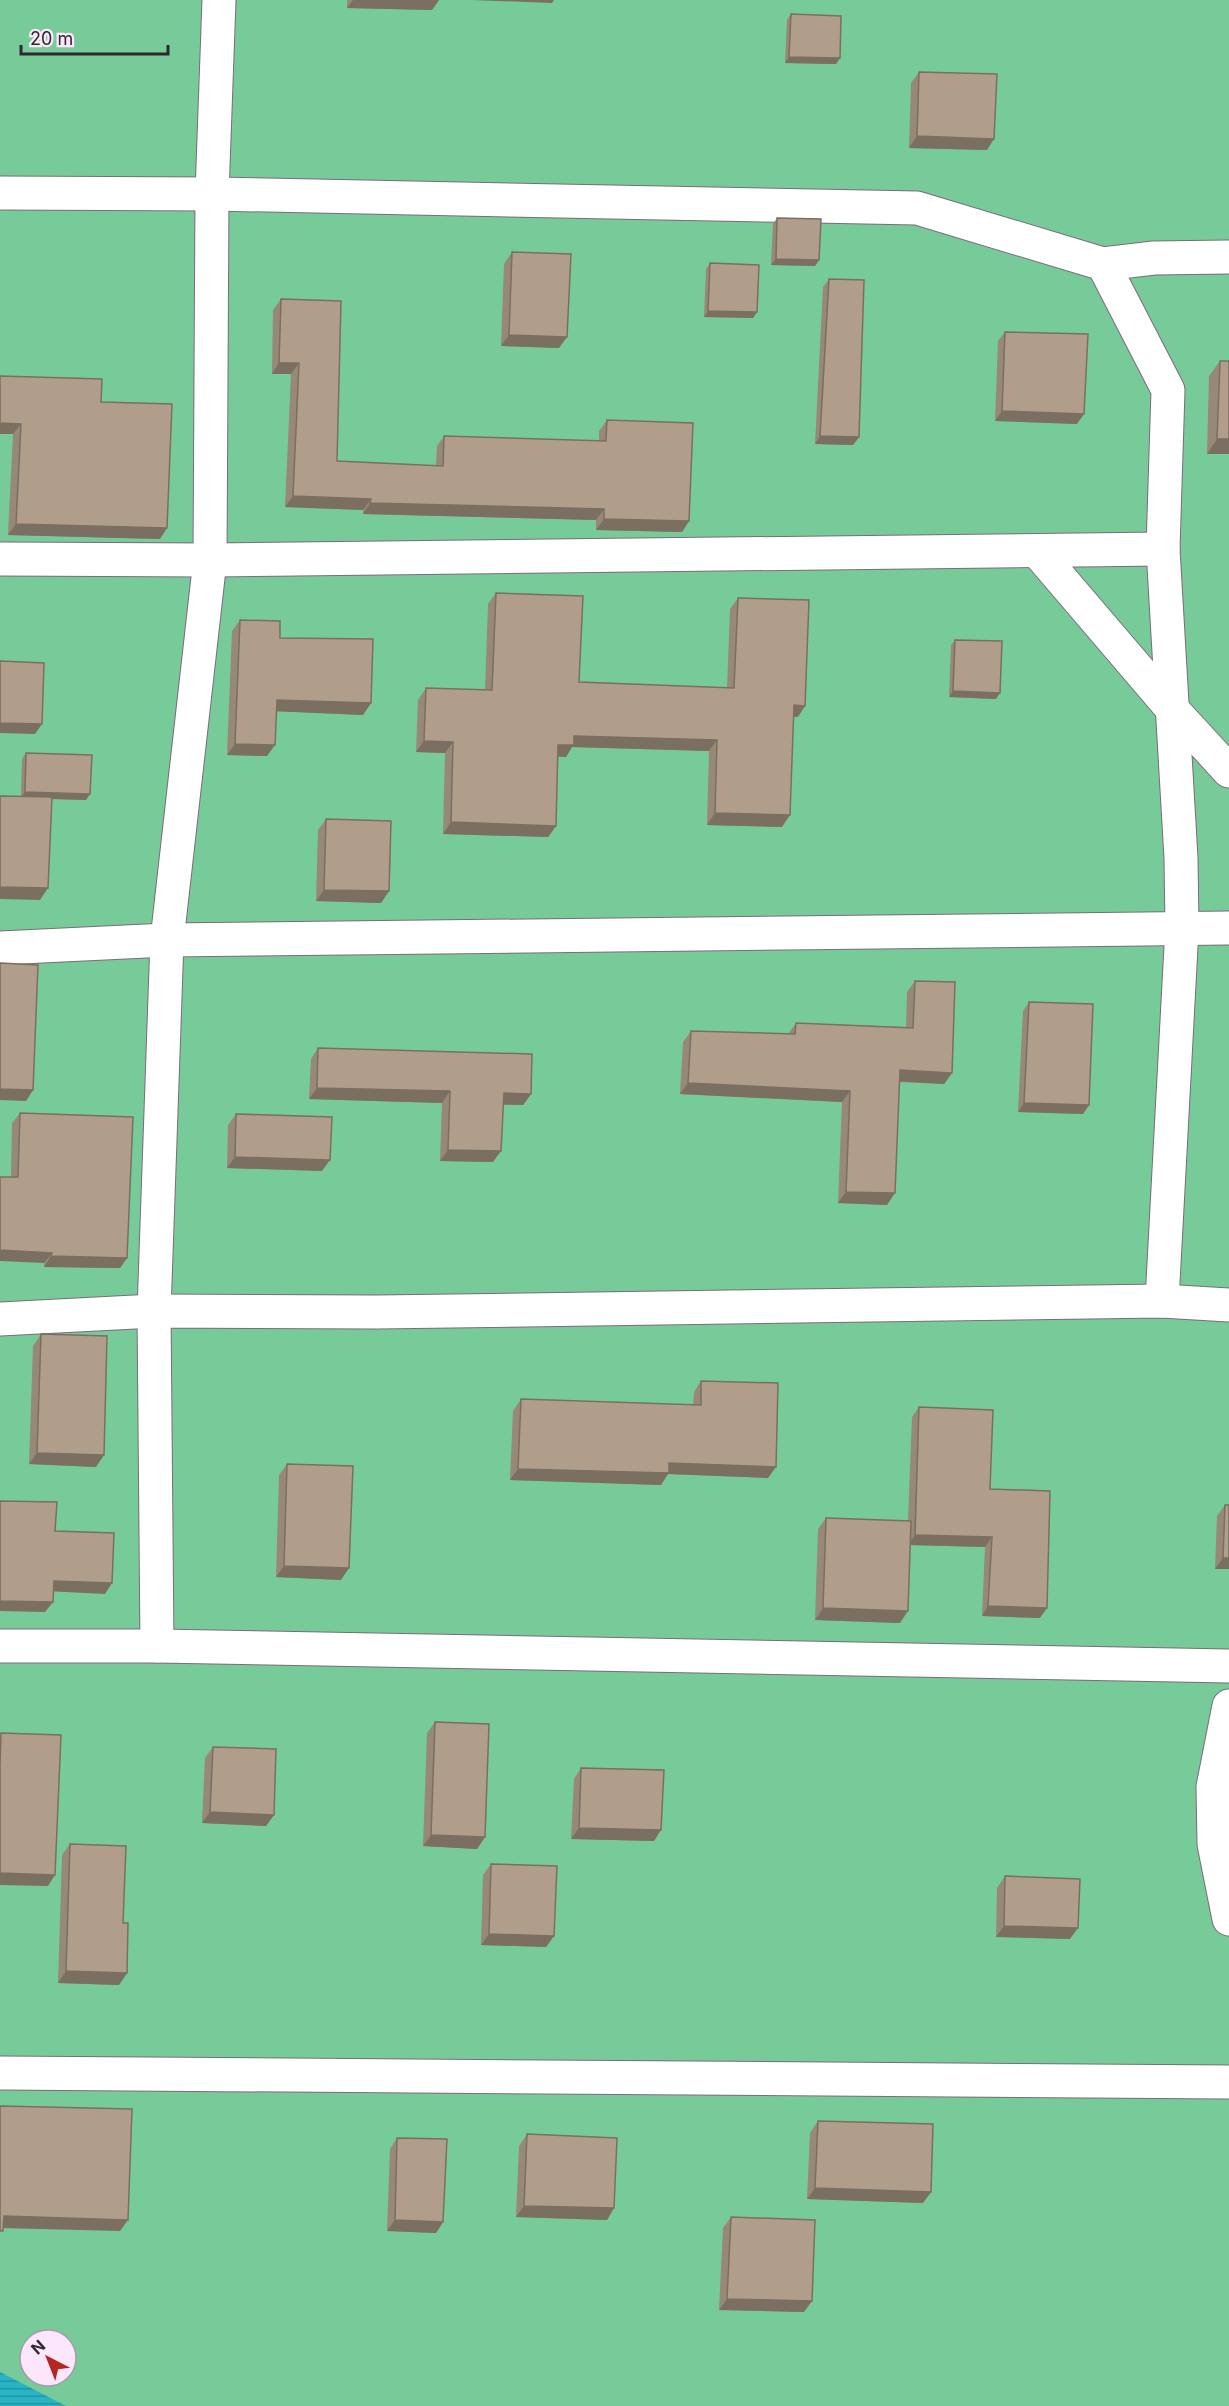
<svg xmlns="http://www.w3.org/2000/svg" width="1229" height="2406" font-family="Inter,sans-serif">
<defs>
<pattern id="water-rules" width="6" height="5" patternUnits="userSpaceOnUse" patternTransform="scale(1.5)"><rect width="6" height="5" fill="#28b4c5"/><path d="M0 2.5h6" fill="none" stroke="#2392a0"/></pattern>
</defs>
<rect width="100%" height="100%" fill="#eed9ed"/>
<path fill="#77cb99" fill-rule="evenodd" d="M 0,0 L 1229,0 L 1229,2406 L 0,2406 ZM 30,2340 L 66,2340 L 66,2376 L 30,2376 Z"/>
<path fill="url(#water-rules)" d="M 0,2372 L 66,2406 L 0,2406 Z"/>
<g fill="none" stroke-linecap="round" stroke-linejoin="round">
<defs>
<g id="street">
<path d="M 0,193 L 212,194 L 917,208 L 1103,264 L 1154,258 L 1229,257"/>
<path d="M 1103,264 L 1168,390 L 1163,549 L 1181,858 L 1182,928 L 1162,1301"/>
<path d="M 1037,551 L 1172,709 L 1229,771"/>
<path d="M 0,559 L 210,560 L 1163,549"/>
<path d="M 0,948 L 167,940 L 1229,928"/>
<path d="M 0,1319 L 154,1311 L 377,1312 L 1162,1301 L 1229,1305"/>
<path d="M 0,1646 L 157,1646 L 1229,1666"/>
<path d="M 157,1646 L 154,1311 L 167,940 L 210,560 L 212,194 L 219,0"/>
<path d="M 1229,1706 L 1213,1787 L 1214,1844 L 1229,1919"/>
<path d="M 0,2073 L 1229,2082"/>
</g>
</defs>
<use href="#street" stroke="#7d6a7c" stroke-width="35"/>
<use href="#street" stroke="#fff" stroke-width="33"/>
</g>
<g fill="#978877">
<path d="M 347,0 L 439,0 L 432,10 L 347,8 Z"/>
<path d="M 791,14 L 840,58 L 836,64 L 785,63 L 787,20 Z"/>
<path d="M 919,72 L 987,150 L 909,148 L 911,83 Z"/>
<path d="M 777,218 L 819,260 L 815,266 L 771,265 L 773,224 Z"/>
<path d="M 512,252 L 559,348 L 501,346 L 504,264 Z"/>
<path d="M 710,263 L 757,312 L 753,318 L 704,317 L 706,269 Z"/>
<path d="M 829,279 L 859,437 L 853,445 L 815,444 L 823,287 Z"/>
<path d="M 281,299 L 337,461 L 436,466 L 437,446 L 444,436 L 599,441 L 599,431 L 607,420 L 689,521 L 682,532 L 596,530 L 596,520 L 363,514 L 363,510 L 285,507 L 291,374 L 272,374 L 273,310 Z"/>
<path d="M 1005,332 L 1077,424 L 995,421 L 998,341 Z"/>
<path d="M 1220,361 L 1229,454 L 1207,454 L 1209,376 Z"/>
<path d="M 0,376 L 101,402 L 160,539 L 8,535 L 13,434 Z"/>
<path d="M 496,593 L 579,682 L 727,688 L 730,609 L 738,598 L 798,717 L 793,717 L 782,827 L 707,825 L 709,751 L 572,747 L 566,757 L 558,756 L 556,826 L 548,837 L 443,834 L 445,753 L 416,752 L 418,700 L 426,688 L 485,690 L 488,604 Z"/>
<path d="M 240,620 L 280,638 L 371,703 L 363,715 L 277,711 L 267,756 L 227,755 L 232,631 Z"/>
<path d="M 955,640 L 996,699 L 949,697 L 951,645 Z"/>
<path d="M 26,753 L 86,800 L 52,799 L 40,900 L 21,796 L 22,759 Z"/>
<path d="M 326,819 L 389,891 L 381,903 L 316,901 L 318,830 Z"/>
<path d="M 915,981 L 952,1073 L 944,1084 L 899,1082 L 887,1205 L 838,1203 L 842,1102 L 680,1094 L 683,1042 L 691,1031 L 788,1034 L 796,1023 L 906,1027 L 907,992 Z"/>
<path d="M 1029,1002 L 1089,1105 L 1083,1114 L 1018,1112 L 1023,1011 Z"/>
<path d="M 318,1048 L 531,1094 L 523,1105 L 503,1105 L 493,1162 L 440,1161 L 442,1103 L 309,1099 L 311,1059 Z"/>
<path d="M 20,1113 L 127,1258 L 120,1268 L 44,1267 L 44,1263 L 11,1177 L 12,1123 Z"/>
<path d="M 236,1114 L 322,1171 L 227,1168 L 228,1125 Z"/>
<path d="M 41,1334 L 96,1467 L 29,1464 L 33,1346 Z"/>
<path d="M 701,1381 L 768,1478 L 668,1474 L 661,1485 L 510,1480 L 513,1411 L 521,1399 L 693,1405 L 694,1392 Z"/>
<path d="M 919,1407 L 990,1489 L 1040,1618 L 982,1616 L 985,1547 L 910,1545 L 900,1623 L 815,1620 L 818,1529 L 826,1518 L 908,1521 L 912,1417 Z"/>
<path d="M 287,1464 L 341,1580 L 276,1577 L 279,1475 Z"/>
<path d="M 1225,1505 L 1229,1505 L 1229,1569 L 1215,1569 L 1217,1516 Z"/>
<path d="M 435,1722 L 485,1837 L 477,1849 L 423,1846 L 427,1733 Z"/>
<path d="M 213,1747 L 274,1815 L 266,1826 L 202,1823 L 205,1758 Z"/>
<path d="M 581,1768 L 654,1841 L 571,1839 L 574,1779 Z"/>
<path d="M 70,1844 L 123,1923 L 127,1973 L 119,1985 L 58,1983 L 62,1855 Z"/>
<path d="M 491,1864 L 554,1936 L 546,1947 L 481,1945 L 483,1875 Z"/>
<path d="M 1005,1876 L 1070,1939 L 996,1937 L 997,1888 Z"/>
<path d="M 818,2121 L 931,2192 L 923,2203 L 807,2199 L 810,2133 Z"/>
<path d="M 527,2134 L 614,2208 L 607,2220 L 516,2217 L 519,2146 Z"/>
<path d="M 397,2138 L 443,2222 L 436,2233 L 387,2231 L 390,2149 Z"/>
<path d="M 731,2217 L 804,2312 L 719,2310 L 723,2228 Z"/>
</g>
<g fill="#7b6f61">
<path d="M 353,0 L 439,0 L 432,10 L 347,8 Z"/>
<path d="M 472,0 L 554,0 L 552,3 Z"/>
<path d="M 789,57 L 840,58 L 836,64 L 785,63 Z"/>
<path d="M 917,136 L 994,139 L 987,150 L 909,148 Z"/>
<path d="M 776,259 L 819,260 L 815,266 L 771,265 Z"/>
<path d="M 708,311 L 757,312 L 753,318 L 704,317 Z"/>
<path d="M 509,335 L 567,337 L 559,348 L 501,346 Z"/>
<path d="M 279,363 L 299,363 L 291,374 L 272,374 Z"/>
<path d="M 1002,411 L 1084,414 L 1077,424 L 995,421 Z"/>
<path d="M 0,423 L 21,424 L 13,434 L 0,434 Z"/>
<path d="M 820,436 L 859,437 L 853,445 L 815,444 Z"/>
<path d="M 1217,439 L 1229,439 L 1229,454 L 1207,454 Z"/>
<path d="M 293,496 L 371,499 L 363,510 L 285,507 Z"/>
<path d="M 370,503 L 604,509 L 596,520 L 363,514 Z"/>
<path d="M 604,519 L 689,521 L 682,532 L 596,530 Z"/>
<path d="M 16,524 L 167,528 L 160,539 L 8,535 Z"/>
<path d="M 953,691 L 1000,693 L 996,699 L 949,697 Z"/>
<path d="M 277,700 L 371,703 L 363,715 L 269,711 Z"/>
<path d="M 794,705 L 805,706 L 798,717 L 786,717 Z"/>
<path d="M 0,723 L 42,724 L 35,734 L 0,733 Z"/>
<path d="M 574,736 L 717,740 L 709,751 L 572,747 L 566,757 L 550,756 L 558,745 Z"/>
<path d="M 424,741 L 453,742 L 445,753 L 416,752 Z"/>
<path d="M 235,744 L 275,745 L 267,756 L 227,755 Z"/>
<path d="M 25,792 L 90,794 L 86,800 L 21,798 Z"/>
<path d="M 715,813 L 790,815 L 782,827 L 707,825 Z"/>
<path d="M 451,822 L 556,826 L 548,837 L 443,834 Z"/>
<path d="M 0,887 L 48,888 L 40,900 L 0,899 Z"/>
<path d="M 324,890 L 389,891 L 381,903 L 316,901 Z"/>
<path d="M 900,1070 L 952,1073 L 944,1084 L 892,1081 Z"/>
<path d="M 688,1083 L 850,1091 L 842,1102 L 680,1094 Z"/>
<path d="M 317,1088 L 450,1091 L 442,1103 L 309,1099 Z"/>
<path d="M 0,1089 L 33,1090 L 26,1101 L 0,1100 Z"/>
<path d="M 504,1093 L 531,1094 L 523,1105 L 496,1104 Z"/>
<path d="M 1024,1103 L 1089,1105 L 1083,1114 L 1018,1112 Z"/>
<path d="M 448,1150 L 501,1151 L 493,1162 L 440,1161 Z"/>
<path d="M 235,1157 L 330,1160 L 322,1171 L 227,1168 Z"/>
<path d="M 846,1192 L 895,1193 L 887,1205 L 838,1203 Z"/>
<path d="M 0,1250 L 52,1253 L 44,1263 L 0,1261 Z"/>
<path d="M 51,1256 L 127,1258 L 120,1268 L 44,1267 Z"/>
<path d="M 37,1453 L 104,1455 L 96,1467 L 29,1464 Z"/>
<path d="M 669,1463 L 776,1467 L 768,1478 L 668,1474 L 661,1485 L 510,1480 L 518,1469 Z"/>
<path d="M 915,1535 L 992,1537 L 985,1547 L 908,1545 Z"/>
<path d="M 1223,1558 L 1229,1558 L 1229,1569 L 1215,1569 Z"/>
<path d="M 284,1566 L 349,1568 L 341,1580 L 276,1577 Z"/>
<path d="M 54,1581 L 112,1583 L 105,1594 L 46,1591 Z"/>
<path d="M 0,1601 L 53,1602 L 45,1612 L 0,1611 Z"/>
<path d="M 988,1606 L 1047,1608 L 1040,1618 L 982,1616 Z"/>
<path d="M 823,1608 L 908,1611 L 900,1623 L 815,1620 Z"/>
<path d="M 210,1812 L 274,1815 L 266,1826 L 202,1823 Z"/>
<path d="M 579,1828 L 661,1830 L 654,1841 L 571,1839 Z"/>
<path d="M 431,1835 L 485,1837 L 477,1849 L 423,1846 Z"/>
<path d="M 0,1873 L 55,1875 L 48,1886 L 0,1885 Z"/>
<path d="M 1004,1926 L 1078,1928 L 1070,1939 L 996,1937 Z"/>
<path d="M 489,1934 L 554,1936 L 546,1947 L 481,1945 Z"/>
<path d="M 66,1971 L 127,1973 L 119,1985 L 58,1983 Z"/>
<path d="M 815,2188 L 931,2192 L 923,2203 L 807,2199 Z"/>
<path d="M 524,2206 L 614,2208 L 607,2220 L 516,2217 Z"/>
<path d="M 4,2216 L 128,2220 L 120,2231 L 0,2228 Z"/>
<path d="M 395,2220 L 443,2222 L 436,2233 L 387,2231 Z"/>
<path d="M 727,2299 L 812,2301 L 804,2312 L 719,2310 Z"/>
</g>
<g fill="#b09e8a" stroke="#7b6f61" stroke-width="1.5">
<path d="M 791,14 L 841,16 L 840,58 L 789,57 Z"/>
<path d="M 919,72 L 997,74 L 994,139 L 917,136 Z"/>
<path d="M 777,218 L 821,219 L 819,260 L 776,259 Z"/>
<path d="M 512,252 L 571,254 L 567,337 L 509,335 Z"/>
<path d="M 710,263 L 759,265 L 757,312 L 708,311 Z"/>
<path d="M 829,279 L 864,280 L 859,437 L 820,436 Z"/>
<path d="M 281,299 L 341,301 L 337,461 L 443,466 L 444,436 L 606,441 L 607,420 L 693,423 L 689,521 L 604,519 L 604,509 L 370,503 L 371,499 L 293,496 L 299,363 L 279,363 Z"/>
<path d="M 1005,332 L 1088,334 L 1084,414 L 1002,411 Z"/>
<path d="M 1220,361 L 1229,361 L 1229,439 L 1217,439 Z"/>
<path d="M 0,376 L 102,379 L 101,402 L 172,404 L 167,528 L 16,524 L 21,424 L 0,423 Z"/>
<path d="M 496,593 L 583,596 L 579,682 L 734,688 L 738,598 L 809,600 L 805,706 L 794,705 L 790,815 L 715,813 L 717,740 L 574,736 L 574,745 L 558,745 L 556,826 L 451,822 L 453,742 L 424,741 L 426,688 L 492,690 Z"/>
<path d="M 240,620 L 280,621 L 280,638 L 373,639 L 371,703 L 277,700 L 275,745 L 235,744 Z"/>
<path d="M 955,640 L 1002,641 L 1000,693 L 953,691 Z"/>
<path d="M 0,661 L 44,663 L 42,724 L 0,723 Z"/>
<path d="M 26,753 L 92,755 L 90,794 L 25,792 Z"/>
<path d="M 0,796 L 52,797 L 48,888 L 0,887 Z"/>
<path d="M 326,819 L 391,821 L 389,891 L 324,890 Z"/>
<path d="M 0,963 L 38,965 L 33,1090 L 0,1089 Z"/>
<path d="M 915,981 L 955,982 L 952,1073 L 900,1070 L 895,1193 L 846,1192 L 850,1091 L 688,1083 L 691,1031 L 795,1034 L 796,1023 L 913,1028 Z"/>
<path d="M 1029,1002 L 1093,1004 L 1089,1105 L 1024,1103 Z"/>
<path d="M 318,1048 L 532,1054 L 531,1094 L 504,1093 L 501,1151 L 448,1150 L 450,1091 L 317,1088 Z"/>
<path d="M 20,1113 L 133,1117 L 127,1258 L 51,1256 L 52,1253 L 0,1250 L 0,1177 L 18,1177 Z"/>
<path d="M 236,1114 L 332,1117 L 330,1160 L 235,1157 Z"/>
<path d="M 41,1334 L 107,1336 L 104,1455 L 37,1453 Z"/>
<path d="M 701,1381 L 778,1383 L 776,1467 L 669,1463 L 669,1473 L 518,1469 L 521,1399 L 701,1405 Z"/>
<path d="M 919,1407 L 993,1410 L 990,1489 L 1050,1491 L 1047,1608 L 988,1606 L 992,1537 L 915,1535 Z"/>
<path d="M 287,1464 L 353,1466 L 349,1568 L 284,1566 Z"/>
<path d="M 0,1501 L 57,1502 L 55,1531 L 114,1533 L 112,1583 L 54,1581 L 53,1602 L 0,1601 Z"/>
<path d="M 1225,1505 L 1229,1505 L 1229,1558 L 1223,1558 Z"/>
<path d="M 826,1518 L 911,1521 L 908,1611 L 823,1608 Z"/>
<path d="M 435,1722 L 489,1724 L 485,1837 L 431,1835 Z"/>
<path d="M 1,1733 L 61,1735 L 55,1875 L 0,1873 L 0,1766 Z"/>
<path d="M 213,1747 L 276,1749 L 274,1815 L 210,1812 Z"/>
<path d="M 581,1768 L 664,1770 L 661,1830 L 579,1828 Z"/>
<path d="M 70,1844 L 126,1846 L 123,1923 L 128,1923 L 127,1973 L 66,1971 Z"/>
<path d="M 491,1864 L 557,1866 L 554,1936 L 489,1934 Z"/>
<path d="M 1005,1876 L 1080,1879 L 1078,1928 L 1004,1926 Z"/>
<path d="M 0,2106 L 132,2109 L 128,2220 L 4,2216 L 3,2231 L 0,2231 Z"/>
<path d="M 818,2121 L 933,2124 L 931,2192 L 815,2188 Z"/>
<path d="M 527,2134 L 617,2138 L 614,2208 L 524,2206 Z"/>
<path d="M 397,2138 L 447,2139 L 443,2222 L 395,2220 Z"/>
<path d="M 731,2217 L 815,2220 L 812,2301 L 727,2299 Z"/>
</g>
<g transform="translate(48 2358) rotate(318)"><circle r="28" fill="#fbe6fb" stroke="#a99aa9" stroke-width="1.5"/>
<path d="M0-4.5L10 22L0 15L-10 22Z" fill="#b5261f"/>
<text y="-9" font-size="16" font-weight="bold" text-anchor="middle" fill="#2f282f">N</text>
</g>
<path d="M21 45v9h147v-9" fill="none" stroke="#2f282f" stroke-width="3"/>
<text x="30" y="45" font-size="18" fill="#2f282f" stroke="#fbe6fb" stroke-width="4.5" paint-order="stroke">20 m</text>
</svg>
